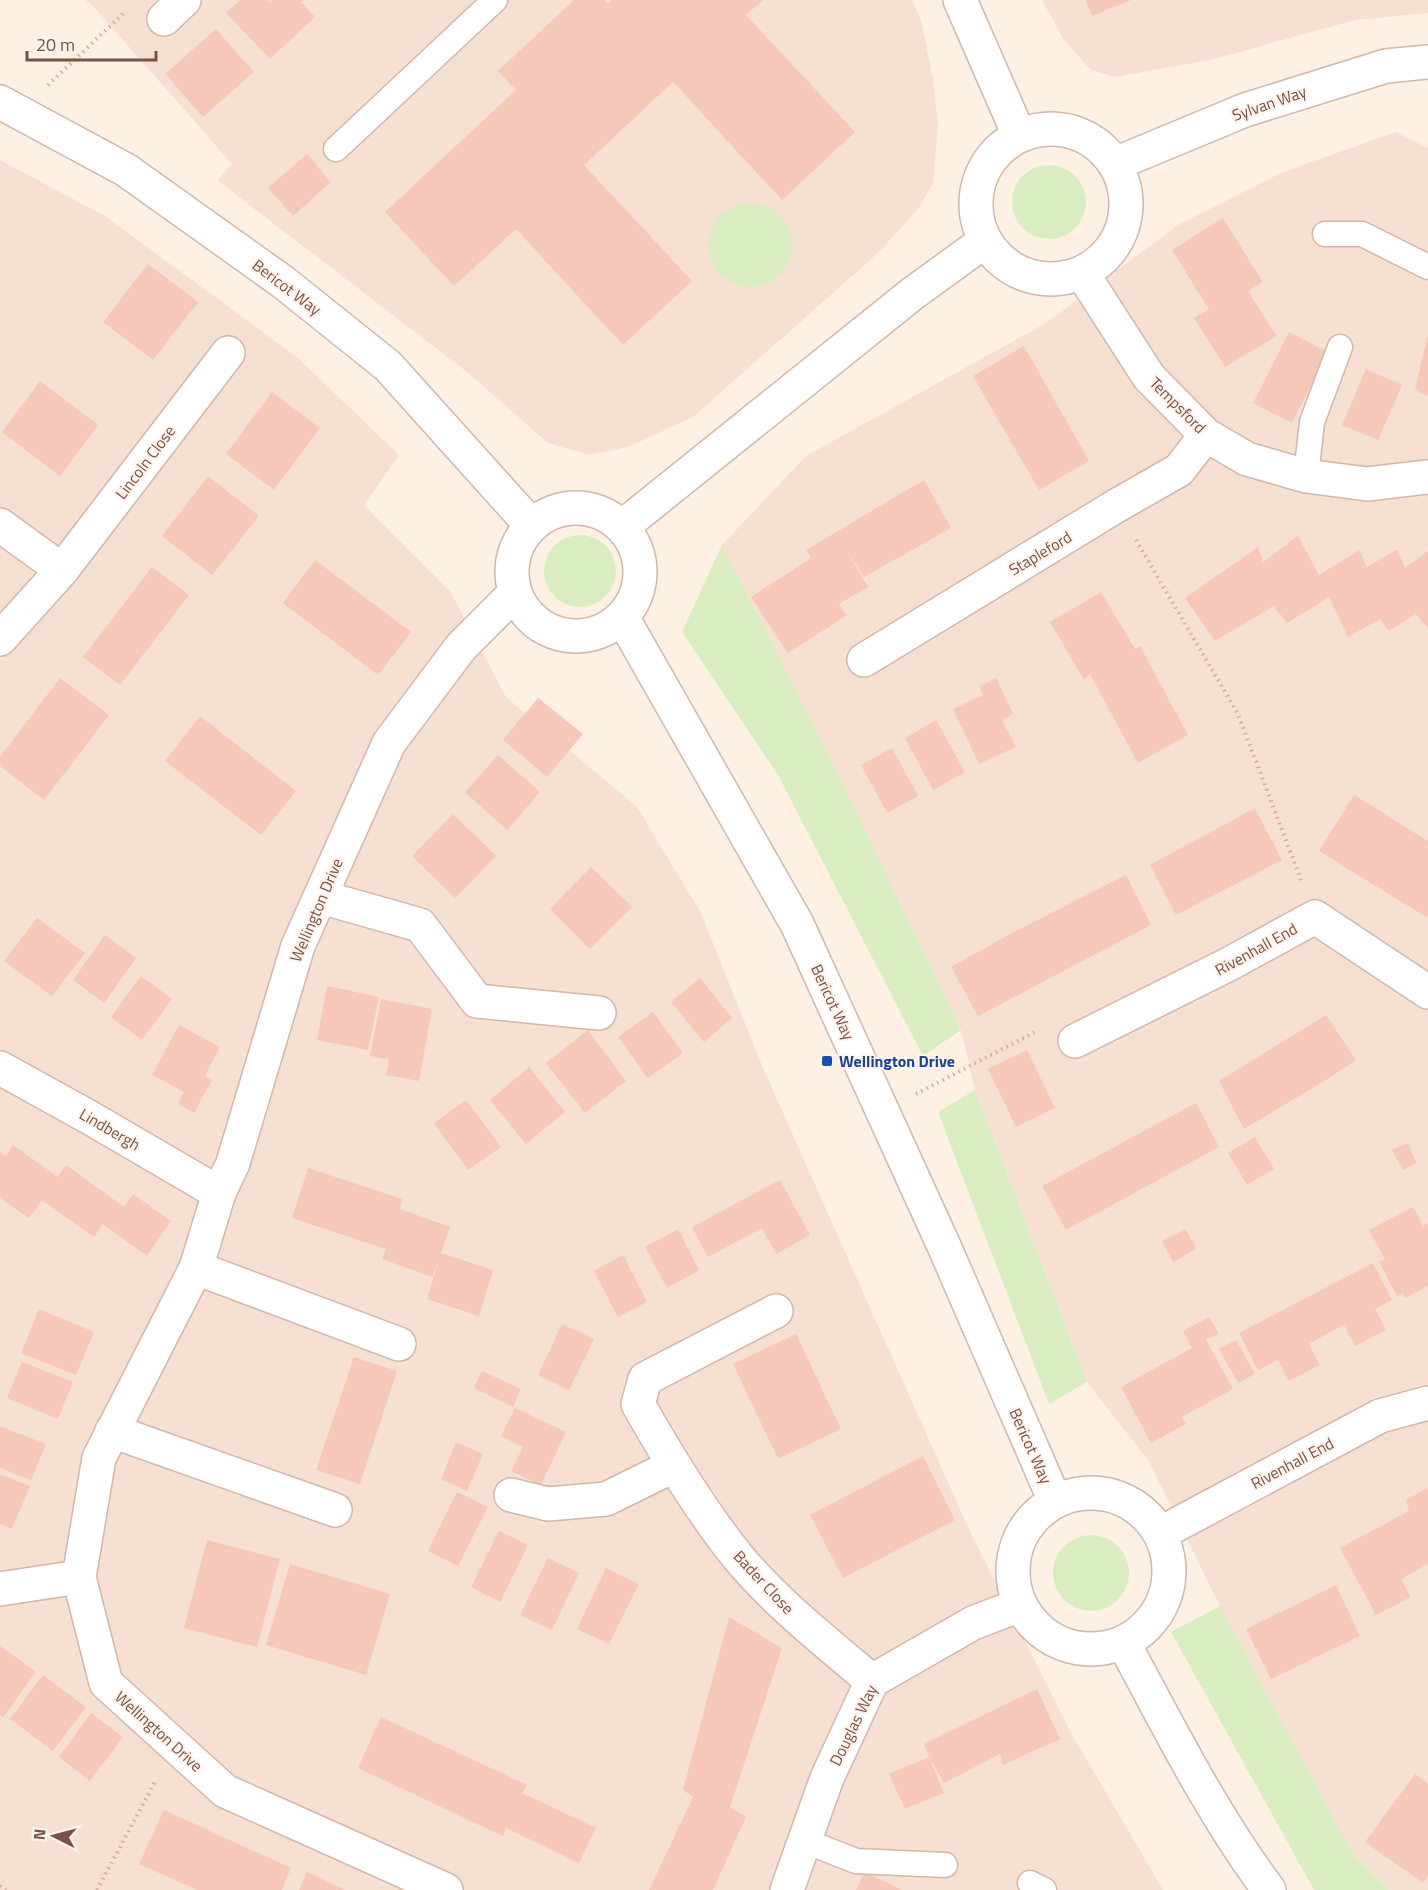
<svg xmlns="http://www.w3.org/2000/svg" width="1428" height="1890" font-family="'Titillium Web',sans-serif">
<rect width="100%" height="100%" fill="#fef0e3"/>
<g fill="#f6e0d1">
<path d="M 85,0 L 912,0 L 921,20 L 933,79 L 938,125 L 933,183 L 919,208 L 877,254 L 693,417 L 628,447 L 589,455 L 548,443 L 467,372 L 217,180 L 232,164 L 93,6 Z"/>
<path d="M 1042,0 L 1428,0 L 1428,13 L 1355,20 L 1214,59 L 1116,77 L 1091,70 L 1064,40 Z"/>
<path d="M 1396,132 L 1428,148 L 1428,1890 L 1389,1890 L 1354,1856 L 1220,1606 L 1148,1460 L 1087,1382 L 975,1090 L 961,1030 L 834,765 L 722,545 L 806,456 L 1046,323 L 1178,225 L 1283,172 Z"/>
<path d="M 0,160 L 105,216 L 297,357 L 399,455 L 364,505 L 450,591 L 506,697 L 637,807 L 701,913 L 763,1068 L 971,1534 L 1070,1731 L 1163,1890 L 0,1890 Z"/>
</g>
<g fill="#d9edc1">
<circle cx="1049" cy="202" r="37"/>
<circle cx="750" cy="245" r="42"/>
<circle cx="580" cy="571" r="36"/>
<path d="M 722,545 L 834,765 L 961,1030 L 923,1056 L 778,775 L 682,632 Z"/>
<path d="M 975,1090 L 1087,1382 L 1049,1404 L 938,1112 Z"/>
<circle cx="1091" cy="1573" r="38"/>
<path d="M 1220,1606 L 1354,1856 L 1389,1890 L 1314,1890 L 1171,1632 Z"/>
</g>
<g fill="#f5c8b9">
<path d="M 240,0 L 268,0 L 270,2 L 272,0 L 304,0 L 301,2 L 315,17 L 270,59 L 226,13 Z"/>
<path d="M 574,0 L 604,0 L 608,4 L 612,0 L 763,0 L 746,15 L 855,132 L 782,200 L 673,82 L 584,165 L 692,281 L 623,345 L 516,229 L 454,286 L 385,212 L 516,90 L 498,71 Z"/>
<path d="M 1085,0 L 1131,0 L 1092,16 Z"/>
<path d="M 216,29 L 254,72 L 203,117 L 165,74 Z"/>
<path d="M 307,154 L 331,182 L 293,216 L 268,188 Z"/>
<path d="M 1223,218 L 1263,282 L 1248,291 L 1276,336 L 1225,367 L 1194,318 L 1209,309 L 1172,250 Z"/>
<path d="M 148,264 L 198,302 L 153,360 L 103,322 Z"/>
<path d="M 1289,332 L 1328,352 L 1292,423 L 1253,403 Z"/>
<path d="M 1427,337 L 1428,337 L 1428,396 L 1415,390 Z"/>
<path d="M 1024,346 L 1089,461 L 1039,490 L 973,376 Z"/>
<path d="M 1366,369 L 1402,385 L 1378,440 L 1342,425 Z"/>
<path d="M 40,381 L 98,425 L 60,476 L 2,432 Z"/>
<path d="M 272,392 L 320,428 L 274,490 L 226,454 Z"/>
<path d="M 208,476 L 259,516 L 212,575 L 162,536 Z"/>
<path d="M 924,480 L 951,528 L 864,577 L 845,547 L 868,587 L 839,604 L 846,616 L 788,653 L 751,597 L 811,558 L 806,550 Z"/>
<path d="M 1298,536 L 1319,575 L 1359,550 L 1367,567 L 1397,549 L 1405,568 L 1428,551 L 1428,629 L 1416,614 L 1389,631 L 1380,619 L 1348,637 L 1329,597 L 1287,623 L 1274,606 L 1215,641 L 1185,598 L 1258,547 L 1263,562 Z"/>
<path d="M 315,560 L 411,632 L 378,675 L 283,603 Z"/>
<path d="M 152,567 L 189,595 L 120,685 L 83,657 Z"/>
<path d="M 1101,592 L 1135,649 L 1140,646 L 1188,735 L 1138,763 L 1090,674 L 1084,680 L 1050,622 Z"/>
<path d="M 60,678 L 109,715 L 44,800 L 0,766 L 0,757 Z"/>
<path d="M 996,678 L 1013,714 L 1002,720 L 1016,747 L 979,764 L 953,709 L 983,695 L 979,686 Z"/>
<path d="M 538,698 L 583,734 L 547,777 L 503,740 Z"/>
<path d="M 200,716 L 296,791 L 261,835 L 165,761 Z"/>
<path d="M 936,720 L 965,772 L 933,790 L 905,738 Z"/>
<path d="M 892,748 L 918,796 L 887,813 L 861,765 Z"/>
<path d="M 498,755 L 540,792 L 507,830 L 465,792 Z"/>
<path d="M 1354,795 L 1428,841 L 1428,918 L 1319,851 Z"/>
<path d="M 1255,808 L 1282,860 L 1176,915 L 1150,865 Z"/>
<path d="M 453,814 L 496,856 L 455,898 L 412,856 Z"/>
<path d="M 591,867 L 632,907 L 590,949 L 550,909 Z"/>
<path d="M 1126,875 L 1151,925 L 978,1016 L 951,967 L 1012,933 Z"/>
<path d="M 37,918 L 85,953 L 52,996 L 4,961 Z"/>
<path d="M 105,935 L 136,958 L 104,1003 L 73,980 Z"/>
<path d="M 141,976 L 172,999 L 142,1040 L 111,1017 Z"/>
<path d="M 700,978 L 732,1018 L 704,1042 L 671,1002 Z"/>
<path d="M 327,986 L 379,997 L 368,1050 L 317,1040 Z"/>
<path d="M 381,999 L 432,1009 L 419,1081 L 386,1075 L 389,1059 L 370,1056 Z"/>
<path d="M 653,1012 L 683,1053 L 648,1078 L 618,1037 Z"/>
<path d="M 1326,1015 L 1356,1060 L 1323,1082 L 1244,1129 L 1219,1081 Z"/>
<path d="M 179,1025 L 220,1047 L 205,1076 L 212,1080 L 194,1113 L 178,1104 L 184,1092 L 152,1075 Z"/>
<path d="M 588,1030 L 626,1081 L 585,1113 L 546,1063 Z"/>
<path d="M 1027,1050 L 1055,1108 L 1016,1127 L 988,1069 Z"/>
<path d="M 529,1067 L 565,1112 L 526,1144 L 490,1100 Z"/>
<path d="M 466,1100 L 501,1147 L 468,1170 L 434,1123 Z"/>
<path d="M 1196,1103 L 1219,1147 L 1066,1230 L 1042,1186 Z"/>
<path d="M 1255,1137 L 1274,1169 L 1247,1185 L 1228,1153 Z"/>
<path d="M 1407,1143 L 1417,1163 L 1403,1170 L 1392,1150 Z"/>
<path d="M 13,1145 L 58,1177 L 66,1165 L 124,1207 L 133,1194 L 171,1221 L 147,1256 L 103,1224 L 94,1237 L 42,1200 L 29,1218 L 0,1198 L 0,1152 L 6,1156 Z"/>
<path d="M 308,1168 L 402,1199 L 400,1209 L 450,1227 L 441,1253 L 493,1270 L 479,1316 L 427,1299 L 438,1262 L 432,1277 L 382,1259 L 386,1249 L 292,1218 Z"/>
<path d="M 780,1180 L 810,1235 L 776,1254 L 762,1228 L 708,1257 L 692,1227 Z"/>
<path d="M 1413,1207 L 1423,1226 L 1428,1223 L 1428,1286 L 1405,1298 L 1403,1293 L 1397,1296 L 1379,1262 L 1385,1259 L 1369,1230 Z"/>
<path d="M 678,1229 L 699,1270 L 667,1288 L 645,1247 Z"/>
<path d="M 1186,1229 L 1196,1249 L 1173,1262 L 1162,1241 Z"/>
<path d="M 623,1255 L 647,1302 L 618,1317 L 594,1271 Z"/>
<path d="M 1373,1263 L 1392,1300 L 1375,1309 L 1386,1330 L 1355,1346 L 1344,1325 L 1325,1335 L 1309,1344 L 1320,1365 L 1289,1381 L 1278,1360 L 1258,1370 L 1239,1333 Z"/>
<path d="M 39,1309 L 94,1332 L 76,1375 L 21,1353 Z"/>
<path d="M 1209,1317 L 1219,1334 L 1206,1340 L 1233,1389 L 1182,1417 L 1186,1424 L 1151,1443 L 1121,1387 L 1192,1348 L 1183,1331 Z"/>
<path d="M 562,1324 L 594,1339 L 569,1390 L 538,1375 Z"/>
<path d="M 796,1334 L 841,1429 L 778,1459 L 733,1364 Z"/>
<path d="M 1236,1340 L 1255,1374 L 1238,1383 L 1219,1349 Z"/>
<path d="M 354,1357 L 397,1371 L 360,1484 L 316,1470 Z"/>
<path d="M 22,1362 L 73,1382 L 58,1419 L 7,1398 Z"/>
<path d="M 482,1371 L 521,1389 L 513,1407 L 474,1388 Z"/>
<path d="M 515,1408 L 566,1432 L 541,1485 L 511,1471 L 523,1447 L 501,1436 Z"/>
<path d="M 0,1426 L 46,1444 L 31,1480 L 0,1468 Z"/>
<path d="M 456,1442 L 483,1454 L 467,1491 L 441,1479 Z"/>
<path d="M 923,1456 L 955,1520 L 843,1578 L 810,1515 Z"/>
<path d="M 0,1474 L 30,1486 L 12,1529 L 0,1524 Z"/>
<path d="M 1428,1488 L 1428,1564 L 1401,1579 L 1411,1597 L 1376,1615 L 1340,1548 L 1409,1511 L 1406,1500 Z"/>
<path d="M 457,1492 L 488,1507 L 458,1566 L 428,1551 Z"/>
<path d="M 499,1531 L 528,1545 L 500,1602 L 471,1587 Z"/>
<path d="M 207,1540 L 280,1559 L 257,1647 L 184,1628 Z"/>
<path d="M 548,1558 L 579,1573 L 552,1630 L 520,1615 Z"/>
<path d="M 290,1564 L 390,1594 L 366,1675 L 266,1645 Z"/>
<path d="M 606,1568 L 639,1584 L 609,1644 L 577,1629 Z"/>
<path d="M 1336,1585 L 1360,1636 L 1271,1679 L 1246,1629 Z"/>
<path d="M 729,1617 L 782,1648 L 730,1807 L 746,1817 L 713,1890 L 649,1890 L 693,1797 L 683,1790 Z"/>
<path d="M 0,1646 L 36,1672 L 3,1717 L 0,1715 Z"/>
<path d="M 43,1675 L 86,1707 L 53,1751 L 10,1719 Z"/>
<path d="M 1037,1689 L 1060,1739 L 1003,1765 L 1000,1754 L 944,1783 L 929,1757 L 924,1744 Z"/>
<path d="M 91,1713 L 123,1737 L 90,1781 L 59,1757 Z"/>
<path d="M 381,1717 L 527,1785 L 522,1793 L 596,1828 L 579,1863 L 506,1828 L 503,1836 L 358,1768 Z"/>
<path d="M 929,1757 L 944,1793 L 905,1809 L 889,1774 Z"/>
<path d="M 1415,1774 L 1428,1784 L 1428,1876 L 1423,1883 L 1365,1842 Z"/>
<path d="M 164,1810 L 291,1868 L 282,1890 L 197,1890 L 139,1864 Z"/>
<path d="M 307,1872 L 345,1890 L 299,1890 Z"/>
<path d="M 865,1872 L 902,1890 L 856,1890 Z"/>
</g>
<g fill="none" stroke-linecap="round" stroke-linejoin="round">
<defs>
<g id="service">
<path d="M 336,149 L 495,0"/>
<path d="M 1325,234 L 1362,234 L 1428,267"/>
<path d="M 1306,476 L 1312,422 L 1340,347"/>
<path d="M 805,1841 L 856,1861 L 945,1865"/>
<path d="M 1030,1883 L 1044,1890"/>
</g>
<g id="minor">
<path d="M 960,0 L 1019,135"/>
<path d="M 164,19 L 184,0"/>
<path d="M 0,102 L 126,170 L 283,282 L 388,366 L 531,525"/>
<circle cx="1051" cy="204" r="75"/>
<path d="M 1115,164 L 1245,110 L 1386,66 L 1428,62"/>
<path d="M 1082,273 L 1149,377 L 1206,435 L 1247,459 L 1306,476 L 1367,484 L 1428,477"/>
<circle cx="576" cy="572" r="64"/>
<path d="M 0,525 L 62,570"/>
<path d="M 622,527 L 912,294 L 985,241"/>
<path d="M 622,617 L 797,924 L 944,1246 L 1055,1501"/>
<path d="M 0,639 L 62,570 L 228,353"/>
<path d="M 864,660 L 1116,506 L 1179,470 L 1206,435"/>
<path d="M 321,897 L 420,925 L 477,1001 L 599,1013"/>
<path d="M 1075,1041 L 1231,963 L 1315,917 L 1428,992"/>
<path d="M 0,1068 L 87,1116 L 219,1193"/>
<path d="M 196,1268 L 399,1344"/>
<path d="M 776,1311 L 645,1379 L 638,1404 C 668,1457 700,1510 738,1557 C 777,1604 826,1642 872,1681"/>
<path d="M 112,1431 L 335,1510"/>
<circle cx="1091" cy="1571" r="78"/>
<path d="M 511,1495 L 548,1504 L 606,1499 L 673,1466"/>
<path d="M 1161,1533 L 1380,1416 L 1428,1403"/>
<path d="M 0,1589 L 79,1577"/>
<path d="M 1124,1644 C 1169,1727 1212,1814 1269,1890"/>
<path d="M 446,1890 L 225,1791 L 106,1683 L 79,1577 L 99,1458 L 196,1268 L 219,1193 L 233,1163 L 298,946 L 389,743 L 461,647 L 515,593"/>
<path d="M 787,1890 L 827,1778 L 872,1681 L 973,1623 L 1020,1605"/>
</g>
</defs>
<use href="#service" stroke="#d2b7ab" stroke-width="27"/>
<use href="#minor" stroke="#d2b7ab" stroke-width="36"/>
<g stroke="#daab9c" stroke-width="4" stroke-dasharray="1.5 4.5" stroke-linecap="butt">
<path d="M 48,85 L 126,11"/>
<path d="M 1136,540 L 1238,714 L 1301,880"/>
<path d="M 916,1094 L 1037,1031"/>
<path d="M 0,1886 L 6,1890"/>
<path d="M 97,1890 L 156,1780"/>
</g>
<use href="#service" stroke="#fff" stroke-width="24"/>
<use href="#minor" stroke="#fff" stroke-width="33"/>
</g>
<rect fill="#1a4fb4" stroke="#fff4eb" stroke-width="2" x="821" y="1055" width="12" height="12" rx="3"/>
<g text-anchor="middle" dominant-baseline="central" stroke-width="4.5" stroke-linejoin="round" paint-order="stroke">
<g font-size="16" fill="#785247" stroke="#fff4eb">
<text transform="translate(1269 103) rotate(-19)">Sylvan Way</text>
<text transform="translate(287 287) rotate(37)">Bericot Way</text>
<text transform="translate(1178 405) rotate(45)">Tempsford</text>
<text transform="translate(145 462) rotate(-53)">Lincoln Close</text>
<text transform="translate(1040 553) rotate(-31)">Stapleford</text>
<text transform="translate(316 910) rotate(-67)">Wellington Drive</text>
<text transform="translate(1256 949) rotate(-29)">Rivenhall End</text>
<text transform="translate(833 1002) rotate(65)">Bericot Way</text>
<text transform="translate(110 1129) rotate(30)">Lindbergh</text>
<text transform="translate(1031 1446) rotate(66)">Bericot Way</text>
<text transform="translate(1292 1463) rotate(-28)">Rivenhall End</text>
<text transform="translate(764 1582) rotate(47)">Bader Close</text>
<text transform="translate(853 1725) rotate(-64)">Douglas Way</text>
<text transform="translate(159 1731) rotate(42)">Wellington Drive</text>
</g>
<g font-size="16" font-weight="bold" fill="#164399" stroke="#fff4eb" text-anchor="start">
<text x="839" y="1061">Wellington Drive</text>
</g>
</g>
<g transform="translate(54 1836) rotate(276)" stroke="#fff4eb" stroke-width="4.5" paint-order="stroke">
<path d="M0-4.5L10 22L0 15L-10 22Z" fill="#785247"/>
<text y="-9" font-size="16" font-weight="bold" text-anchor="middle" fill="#785247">N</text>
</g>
<path d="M27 51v9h129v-9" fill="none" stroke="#785247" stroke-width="3"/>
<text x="36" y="51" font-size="18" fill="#785247" stroke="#fff4eb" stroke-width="4.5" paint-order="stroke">20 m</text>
</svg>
